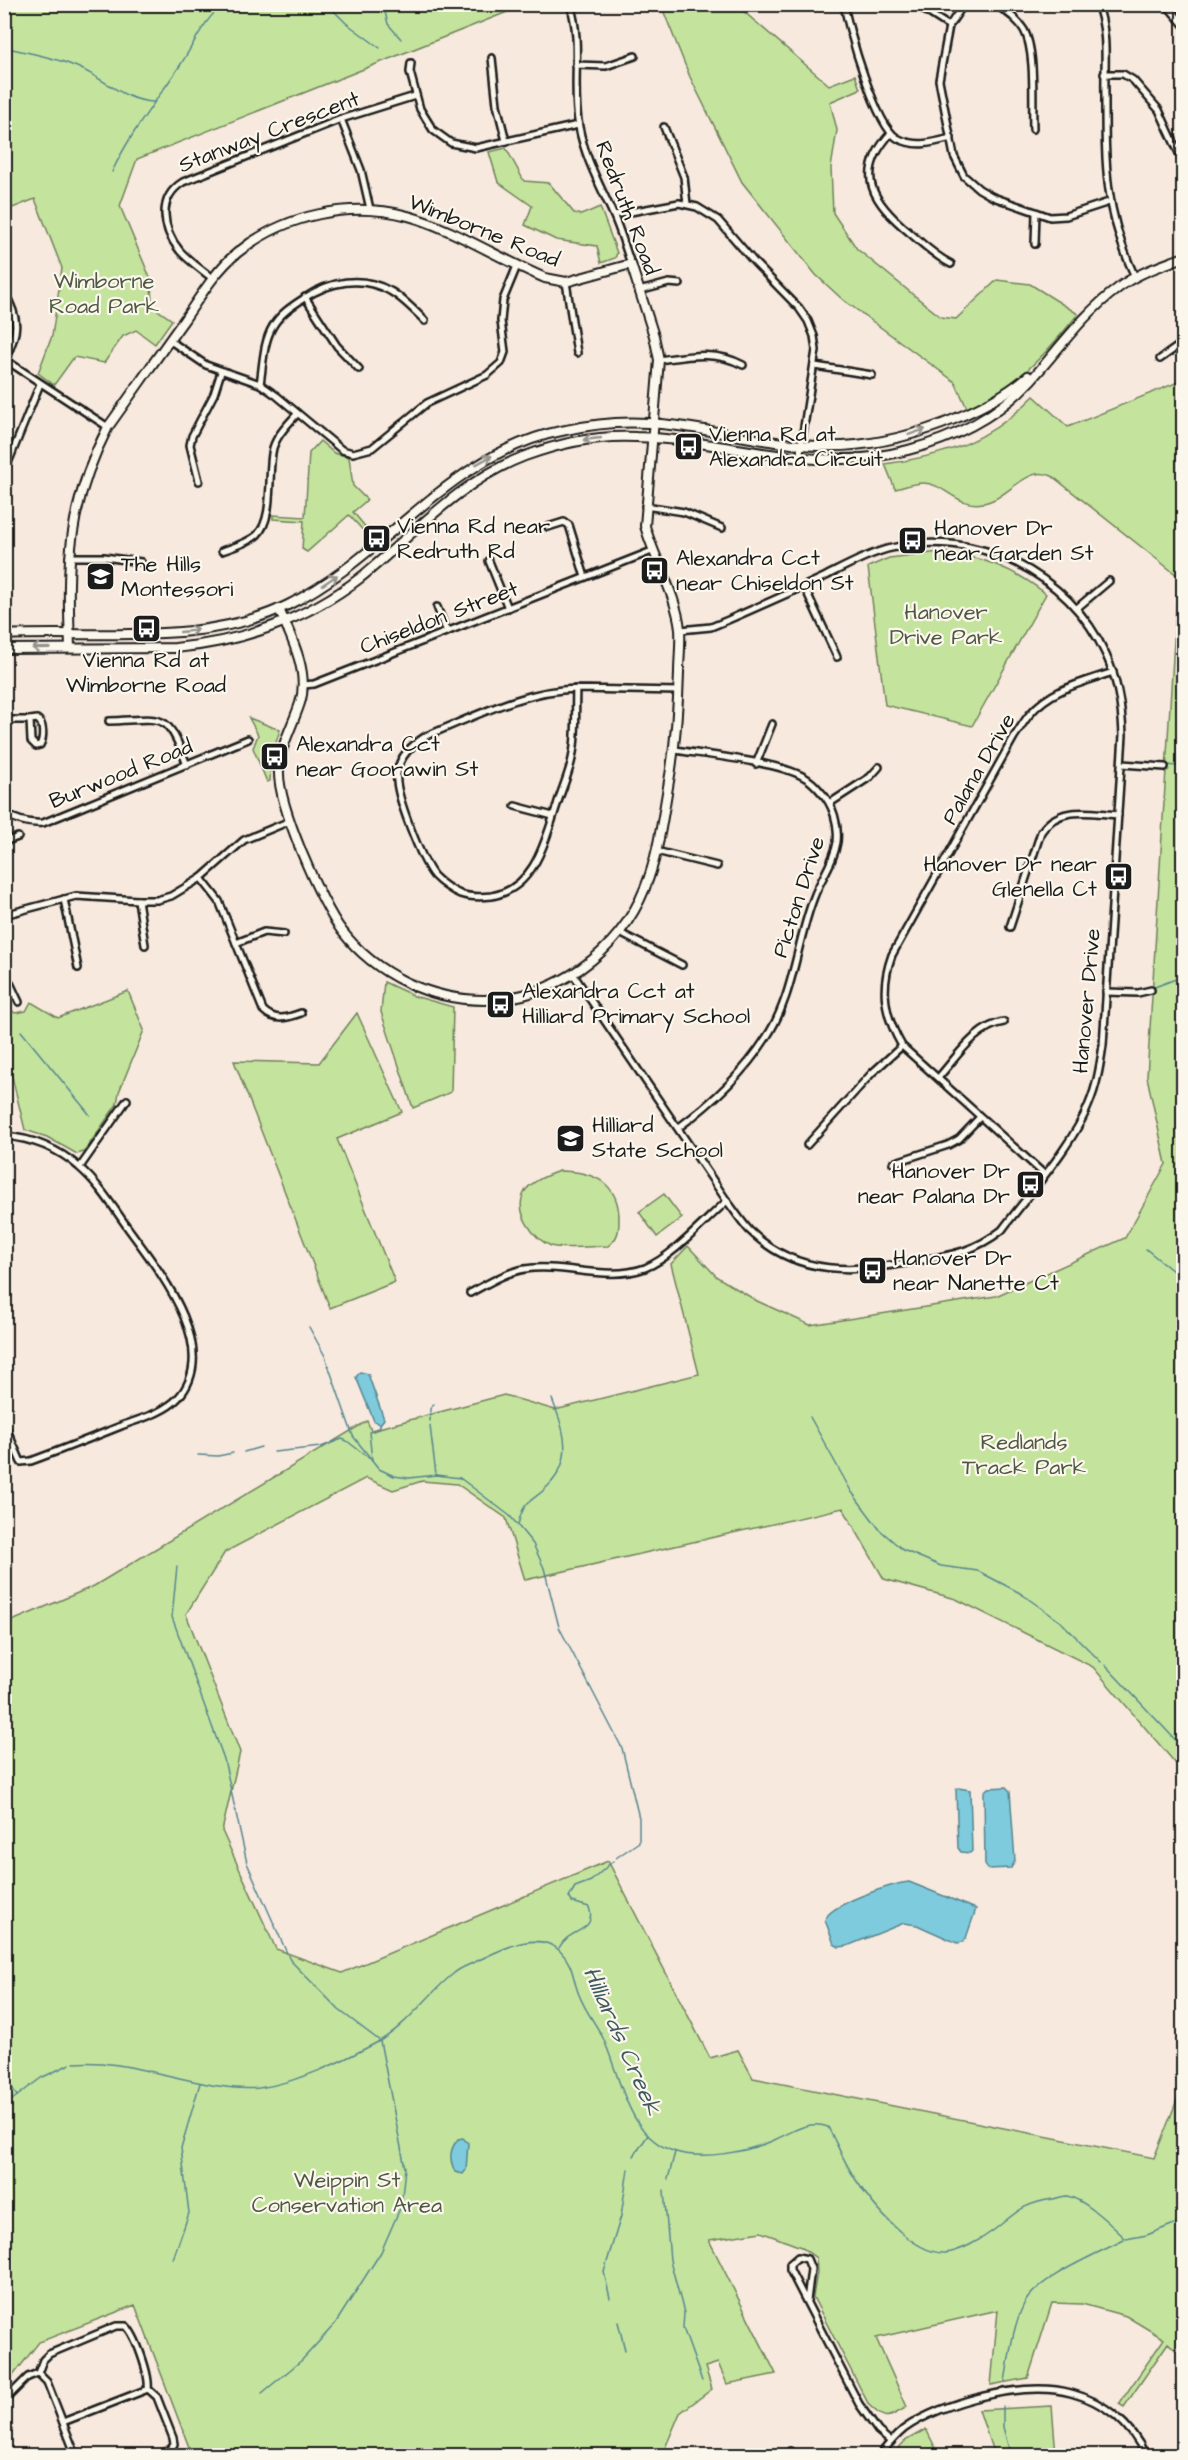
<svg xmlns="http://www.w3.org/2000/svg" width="1188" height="2460" font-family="'Architects Daughter',sans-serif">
<rect width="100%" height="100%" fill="#f7e9dd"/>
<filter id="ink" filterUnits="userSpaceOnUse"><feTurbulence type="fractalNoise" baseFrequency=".0167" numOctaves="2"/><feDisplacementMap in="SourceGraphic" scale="12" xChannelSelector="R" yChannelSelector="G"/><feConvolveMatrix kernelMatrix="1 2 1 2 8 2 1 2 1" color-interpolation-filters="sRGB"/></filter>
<g filter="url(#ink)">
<g fill="#c4e49d" stroke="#70805c" stroke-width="1.5">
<path d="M 5,4 L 525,4 L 525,5 L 137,159 L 120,206 L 151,280 L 152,306 L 172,320 L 155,344 L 136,330 L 123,336 L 104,363 L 74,357 L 54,385 L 38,373 L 52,336 L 62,268 L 35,199 L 5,211 Z"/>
<path d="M 661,5 L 736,5 L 829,85 L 855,75 L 860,89 L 830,102 L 837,130 L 831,168 L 833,213 L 857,249 L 941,317 L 956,319 L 997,280 L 1030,284 L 1078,314 C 1046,354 1016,388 967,408 L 955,382 L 842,299 L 816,275 L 742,182 L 690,77 Z"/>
<path d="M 506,148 L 524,181 L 549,183 L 574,213 L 581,215 L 600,207 L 617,253 L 615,258 L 601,263 L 597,246 L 556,240 L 525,225 L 532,206 L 498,182 L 489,152 Z"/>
<path d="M 1183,380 L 1183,1772 L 1093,1667 L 956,1599 L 884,1579 L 843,1508 L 525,1580 L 506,1518 L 457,1484 L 422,1481 L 393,1490 L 366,1478 L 225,1552 L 186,1614 L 240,1752 L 222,1831 L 276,1949 L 342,1973 L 608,1861 L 710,2058 L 738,2050 L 753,2078 L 1154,2158 L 1183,2085 L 1183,2357 L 1168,2343 L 1124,2407 L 1119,2404 L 1164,2339 L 1126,2316 L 1082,2304 L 1052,2303 L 1028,2378 L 991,2385 L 998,2310 L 876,2338 L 907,2407 C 888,2418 886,2422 869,2405 L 813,2297 L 817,2272 L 816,2258 L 801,2247 L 761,2232 L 709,2240 L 776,2374 L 727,2384 L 718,2363 L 705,2367 L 712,2389 L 680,2413 L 662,2455 L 192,2455 L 135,2305 L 39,2342 L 5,2386 L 5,1624 L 94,1586 L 367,1421 L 371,1430 L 504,1395 L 555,1410 L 699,1374 L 671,1264 L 688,1246 L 717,1277 L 757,1301 L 810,1325 L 996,1296 L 1125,1238 L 1166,1164 L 1147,1077 L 1178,576 L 1052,476 C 1026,464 1009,499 983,503 C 956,508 945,483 923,483 C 914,483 904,487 895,489 L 885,464 C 947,455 989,442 1034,396 L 1068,427 Z"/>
<path d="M 320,441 L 334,453 L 349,457 L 353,486 L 367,500 L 353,512 L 373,536 L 370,538 L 349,515 L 307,552 L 302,549 L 304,521 L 273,519 L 273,515 L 305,517 L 309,453 Z"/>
<path d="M 940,552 C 980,556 1014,568 1046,594 L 972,726 L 885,705 L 868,567 L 889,558 Z"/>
<path d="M 249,718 L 280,730 L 271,758 L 270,781 L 267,782 L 253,748 L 258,735 Z"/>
<path d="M 384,982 L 414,996 L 453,1007 L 451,1092 L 413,1108 L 381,1012 Z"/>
<path d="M 128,991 L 144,1030 L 119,1092 L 117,1104 L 84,1152 L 77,1154 L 47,1137 L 25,1130 L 5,1048 L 5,1002 L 7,1001 L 9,1008 L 15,1013 L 26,1011 L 31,1002 L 58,1018 Z"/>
<path d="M 357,1013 L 402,1112 L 337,1139 L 395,1282 L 330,1308 L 234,1061 L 319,1063 Z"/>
<path d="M 559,1171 C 594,1171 620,1183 619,1221 C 619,1233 617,1239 608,1246 C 593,1246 564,1250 551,1246 C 534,1239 514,1213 524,1193 C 529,1182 548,1175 559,1171 Z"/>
<path d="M 664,1194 L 682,1218 L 657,1237 L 639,1212 Z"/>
<path d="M 1052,2406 L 1056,2455 L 994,2455 L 979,2410 Z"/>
<path d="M 926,2429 L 939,2455 L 892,2455 L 905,2441 Z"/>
</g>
<g fill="#7ecbdd" stroke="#578590" stroke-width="1.5">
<path d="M 360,1372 L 368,1374 L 384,1419 L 380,1424 L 374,1421 L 356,1377 Z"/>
<path d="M 1006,1787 L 1010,1791 L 1015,1861 L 1011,1868 L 988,1869 L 985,1865 L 984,1792 L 988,1788 Z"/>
<path d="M 958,1788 L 970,1790 L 972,1851 L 970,1853 L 961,1852 L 958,1848 L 956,1790 Z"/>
<path d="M 909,1882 L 976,1909 L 966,1938 L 963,1942 L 957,1943 L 917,1925 L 904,1923 L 847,1946 L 839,1947 L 834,1944 L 825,1920 C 828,1905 893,1883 909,1882 Z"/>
<path d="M 463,2138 L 468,2143 L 466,2170 L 463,2174 L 455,2172 C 449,2159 449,2150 458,2139 Z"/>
</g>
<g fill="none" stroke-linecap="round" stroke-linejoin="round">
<g stroke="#578590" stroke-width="1.5">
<path d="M 327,4 L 346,23 L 380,48"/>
<path d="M 383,4 L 388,24 L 401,39"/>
<path d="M 4,47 C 29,53 55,57 77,67 C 104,78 123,101 154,102"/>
<path d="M 112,172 C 130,133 157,100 181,64 C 194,44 204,19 224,4"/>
<path d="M 1168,765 L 1184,767"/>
<path d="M 1152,988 L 1184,976"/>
<path d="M 21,1031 L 90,1115"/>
<path d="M 1146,1249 L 1184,1280"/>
<path d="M 309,1327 L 325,1356 L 353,1436 L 379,1469 L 394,1476 L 409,1478 L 436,1475 L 460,1478 L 510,1516 L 533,1544 L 544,1568 L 559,1627 L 622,1748 L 639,1818 L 639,1842 L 616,1858"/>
<path d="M 810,1417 L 851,1491 L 880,1530 L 903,1550 L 941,1566 L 978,1571 L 1020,1593 L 1061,1622 L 1101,1662"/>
<path d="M 430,1421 L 430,1409 L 434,1404"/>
<path d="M 430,1426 L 436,1475"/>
<path d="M 244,1452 L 261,1447"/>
<path d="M 274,1452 L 321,1447 L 342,1439 L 347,1441 L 369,1458"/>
<path d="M 198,1455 L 218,1456 L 233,1453"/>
<path d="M 372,1460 L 369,1432 L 380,1429 L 380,1424"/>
<path d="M 518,1525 C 524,1498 532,1503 548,1486 C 575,1459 564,1430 552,1399"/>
<path d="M 177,1566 L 172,1617 L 224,1759 L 247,1863 L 290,1960 L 339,2010 L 380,2041 L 405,2168 L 401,2206 L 381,2252 L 335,2324 L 302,2360 L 262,2393"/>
<path d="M 1105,1665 L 1184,1749"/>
<path d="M 559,1948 C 568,1928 598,1933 589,1907 L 572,1902 L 569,1897 L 575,1887 L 591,1881 L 613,1861"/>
<path d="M 74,2063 C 107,2060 139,2069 171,2076 C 198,2082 231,2091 259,2088 C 300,2082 340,2062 376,2043 C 406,2027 427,1995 453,1974 C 459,1968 469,1965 477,1961 C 501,1950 536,1929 560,1951 C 575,1966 572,1980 580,1997 C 586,2012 596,2024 603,2038 C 621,2077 627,2138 676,2152 C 704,2160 746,2152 772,2141 C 792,2133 807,2119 828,2127 C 837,2144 845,2164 856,2180 C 872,2205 912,2254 945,2253 C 960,2252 982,2239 994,2230 C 1018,2211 1022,2204 1053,2199 C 1057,2198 1063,2196 1067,2196 C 1085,2199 1113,2227 1126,2239 L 1147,2235 L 1184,2220"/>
<path d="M 4,2074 L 17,2096"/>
<path d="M 4,2106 L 41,2078 L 70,2064"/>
<path d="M 634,2156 L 648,2135"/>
<path d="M 668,2179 L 675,2152"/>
<path d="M 664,2191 L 670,2260 L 684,2313 L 683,2328 L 702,2381"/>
<path d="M 173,2259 L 189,2213 L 181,2148 L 200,2083"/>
<path d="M 610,2298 L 604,2272 L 621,2216 L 628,2169"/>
<path d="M 618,2322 L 625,2350"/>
<path d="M 1005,2381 C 1010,2355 1012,2328 1024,2304 C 1037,2278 1097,2254 1124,2240"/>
<path d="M 1003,2407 L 1003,2427 L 1011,2456"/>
</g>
<defs>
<g id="street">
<path d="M 570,4 C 583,44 571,86 579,127 C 585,158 599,183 612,212 C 620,229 625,247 631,264"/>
<path d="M 844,4 C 848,29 876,126 897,138 C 915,148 932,143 951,138"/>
<path d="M 920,4 L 924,10 L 949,26"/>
<path d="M 964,4 L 949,26 L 939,80 L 954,156 L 964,176 L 979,189 L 993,197 L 1050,217 L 1066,216 L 1109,202"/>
<path d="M 995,4 C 1006,12 1017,18 1024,30 C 1036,51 1032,103 1033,129"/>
<path d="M 1097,4 C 1109,33 1104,66 1105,96 C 1105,166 1105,212 1135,277"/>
<path d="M 1166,4 L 1184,25"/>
<path d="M 492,58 L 497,105 L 506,141"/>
<path d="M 411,63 L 410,72 L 420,109 L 433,130 L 451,143 L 476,148 L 578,125"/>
<path d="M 576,65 L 606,66 L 635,56"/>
<path d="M 1104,74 L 1123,74 L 1133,80 L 1159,110 L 1184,164"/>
<path d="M 341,119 L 361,170 L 370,209"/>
<path d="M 664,127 L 684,177 L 687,204"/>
<path d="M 891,133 C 853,175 873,202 910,233 C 923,244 935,256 951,264"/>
<path d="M 614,215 L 679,203 L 697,207 L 718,220 L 755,263 L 799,308 L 808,321 L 814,336 L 816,350 L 799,459"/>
<path d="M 1035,244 L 1036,212"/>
<path d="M 213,279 C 202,270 189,261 180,251 C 162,229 157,198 183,182 L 341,119 L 415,96"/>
<path d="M 566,282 L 577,353"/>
<path d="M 639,291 L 669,283 L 680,284"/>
<path d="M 4,292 C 20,319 19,332 5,359"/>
<path d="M 305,297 L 337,346 L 359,369"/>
<path d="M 169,340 L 206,365 L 260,384 L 277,396 L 342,450 L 353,453 L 372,448 L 427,403 L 487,375 L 501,363 L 505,352 L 501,321 L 503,300 L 517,266"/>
<path d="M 4,359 L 108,427"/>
<path d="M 1160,359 L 1184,342"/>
<path d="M 659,360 C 688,356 716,350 743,365"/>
<path d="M 815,366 L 872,375"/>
<path d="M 260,384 C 263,366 263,342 273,326 C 280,314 292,306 303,299 C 329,281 362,275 390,291 C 403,298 414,310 425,321"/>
<path d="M 4,473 L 40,384"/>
<path d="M 199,481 L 190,445 L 192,436 L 214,394 L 221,372"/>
<path d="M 645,506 L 684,512 L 722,528"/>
<path d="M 548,527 L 564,522 L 569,525 L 585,577"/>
<path d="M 222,551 C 233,547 248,543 257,535 C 275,518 267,472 273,448 C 277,435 288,424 297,414"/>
<path d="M 69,557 L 104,557 L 141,562"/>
<path d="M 489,561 L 508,608"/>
<path d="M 804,586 L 837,657"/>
<path d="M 437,607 L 447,632"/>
<path d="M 1077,608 L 1109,581"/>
<path d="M 303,685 L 314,684 L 652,551"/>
<path d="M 576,689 C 575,710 577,732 573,753 C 571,770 562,788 557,805 C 545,841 535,888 492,896 C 483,897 469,897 460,894 C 451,890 441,883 434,876 C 422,861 394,793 397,774 C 399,756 412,745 426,736 C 474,717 524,690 576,689 L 679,691"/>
<path d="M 37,719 C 44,723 44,738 40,745 L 36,746 L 31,741 L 30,720 Z"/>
<path d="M 4,720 L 30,720"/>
<path d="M 109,721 C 165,719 166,710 187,765"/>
<path d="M 675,750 C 707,755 779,762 804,777 C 810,780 816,786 821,792 C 833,804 839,825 837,842 C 834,862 821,878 814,897 C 796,943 794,996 766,1038 C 743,1074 712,1103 678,1128"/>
<path d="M 756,764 L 772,724"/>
<path d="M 1122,764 L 1165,767"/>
<path d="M 830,803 L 870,777 L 879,767"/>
<path d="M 515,806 L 553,816"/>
<path d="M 4,813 C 17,821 29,824 43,823 L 248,739"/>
<path d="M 4,825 L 9,815"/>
<path d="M 4,842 L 18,837"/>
<path d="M 656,851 L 717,866"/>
<path d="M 201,878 L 219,901 L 263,1010 C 275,1022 287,1018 301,1013"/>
<path d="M 64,899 L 78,968"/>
<path d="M 138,900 L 145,945"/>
<path d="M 4,915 L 76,896 L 138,900 L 157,900 L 171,896 L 201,878 L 244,840 L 290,821"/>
<path d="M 1010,927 L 1041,832 C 1059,805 1089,813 1118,815"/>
<path d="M 620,933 L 682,965"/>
<path d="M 236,943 L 264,932 L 284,934"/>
<path d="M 4,970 L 19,1002"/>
<path d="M 573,974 L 727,1201 C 734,1210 741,1221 749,1230 C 798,1278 855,1272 917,1261 C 951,1255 974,1252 1002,1230 C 1029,1194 1073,1145 1089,1104 C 1097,1085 1100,1066 1103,1045 L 1123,735 C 1122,708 1118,681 1106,655 C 1069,573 975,526 887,549 C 865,555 844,567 824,577 C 792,592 760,606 728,620 L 711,627 L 680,630"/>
<path d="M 1106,992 L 1138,993 L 1151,990"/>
<path d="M 938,1078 C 956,1058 976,1026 1004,1022"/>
<path d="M 4,1136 C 32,1138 59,1149 79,1167 C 99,1184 113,1207 128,1228 C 157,1268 223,1349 178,1398 C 164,1413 139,1419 121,1426 C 91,1438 61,1450 31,1461 L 21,1462 L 4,1423"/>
<path d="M 807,1145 L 872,1073 L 902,1046"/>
<path d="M 893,1163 L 948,1145 L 959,1139 L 980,1117"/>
<path d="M 80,1167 L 127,1100"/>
<path d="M 1044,1174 L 902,1046 C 884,1015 880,988 892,955 L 1014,737 C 1019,730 1024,721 1030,714 C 1051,689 1084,682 1113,672"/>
<path d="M 470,1293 C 487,1284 506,1272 525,1269 C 564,1263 607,1282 645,1268 C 674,1256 703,1222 727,1201"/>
<path d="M 807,2301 L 811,2269 L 807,2259 L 798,2257 L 790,2264 L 790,2270 L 859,2404 L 878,2431 L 890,2441"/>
<path d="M 38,2373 L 47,2382 L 76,2456"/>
<path d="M 4,2401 L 28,2377 L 38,2373 L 43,2360 L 49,2354 L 116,2326 L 126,2326 C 136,2335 150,2376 148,2389 L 157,2397 L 173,2438 L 174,2444 L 171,2449 L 179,2456"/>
<path d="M 63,2422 L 148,2389"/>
<path d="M 790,2451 L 793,2456"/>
<path d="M 157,2456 L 171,2449"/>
<path d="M 879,2456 C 887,2446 894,2437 904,2429 C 941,2402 1026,2380 1071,2393 C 1105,2402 1131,2424 1146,2456"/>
</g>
<g id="secondary">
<path d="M 4,635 C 96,630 203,647 288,605 C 389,555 450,451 566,430 C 593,424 620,421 648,423 C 705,426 761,444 818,446 C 861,448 902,439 942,424 C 973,412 1003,398 1028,376"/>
<path d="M 70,648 C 67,561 67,507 108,427 C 133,392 158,356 184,320 C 200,297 215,271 237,253 C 285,214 350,201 408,216 C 452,228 502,260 545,278 L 566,282 L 631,264 L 654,336 L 659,360 L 645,526 C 654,558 677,597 680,629 C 681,643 679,659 679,673 C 678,712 675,749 668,787 C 662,821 658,856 645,888 C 619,953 555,999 484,1000 C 430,1000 376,975 342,931 C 321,904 277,803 279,770 C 280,746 293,725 300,703 C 310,672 291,637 279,609"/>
<path d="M 4,649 L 175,648 C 242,642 307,619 360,578 C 413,535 459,481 525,456 C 560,443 599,435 636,437 C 733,440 809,476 908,450 C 954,438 998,416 1031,380 C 1059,349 1083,314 1117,289 C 1136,273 1161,266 1184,257"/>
</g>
</defs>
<use href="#street" stroke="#1c1c1c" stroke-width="10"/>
<use href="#secondary" stroke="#1c1c1c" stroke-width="12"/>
<use href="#street" stroke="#fbf7ec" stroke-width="5"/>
<use href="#secondary" stroke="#fbf7ec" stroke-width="8"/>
</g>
<defs><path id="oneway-shaft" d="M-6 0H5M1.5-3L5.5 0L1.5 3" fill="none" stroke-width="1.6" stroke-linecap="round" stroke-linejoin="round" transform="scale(1.5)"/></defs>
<g stroke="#97948e">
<use href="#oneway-shaft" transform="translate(917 432) rotate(-19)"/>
<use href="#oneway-shaft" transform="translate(592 439) rotate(174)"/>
<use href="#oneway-shaft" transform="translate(484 460) rotate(-29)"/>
<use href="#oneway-shaft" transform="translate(330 580) rotate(-34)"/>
<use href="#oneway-shaft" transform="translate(189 631) rotate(-6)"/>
<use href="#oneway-shaft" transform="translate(41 648) rotate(179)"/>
</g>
</g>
<defs>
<symbol id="bus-square" viewBox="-11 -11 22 22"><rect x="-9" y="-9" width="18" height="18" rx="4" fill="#1c1c1c" stroke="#fbf7ec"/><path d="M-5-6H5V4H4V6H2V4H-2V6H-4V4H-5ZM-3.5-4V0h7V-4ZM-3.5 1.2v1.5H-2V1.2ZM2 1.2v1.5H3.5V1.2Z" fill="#fff"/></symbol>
<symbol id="school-square" viewBox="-11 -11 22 22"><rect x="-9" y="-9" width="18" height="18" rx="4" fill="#1c1c1c" stroke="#fbf7ec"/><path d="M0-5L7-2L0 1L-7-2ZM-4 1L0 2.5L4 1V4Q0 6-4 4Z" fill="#fff"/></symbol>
</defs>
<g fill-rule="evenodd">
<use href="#bus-square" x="672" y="430" width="33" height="33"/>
<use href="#bus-square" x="360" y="522" width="33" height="33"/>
<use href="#bus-square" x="896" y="524" width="33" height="33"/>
<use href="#bus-square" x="638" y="554" width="33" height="33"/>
<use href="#school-square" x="84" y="560" width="33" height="33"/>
<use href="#bus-square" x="130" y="612" width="33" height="33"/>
<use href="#bus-square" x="258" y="740" width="33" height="33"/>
<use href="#bus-square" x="1102" y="860" width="33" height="33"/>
<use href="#bus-square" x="484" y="988" width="33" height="33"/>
<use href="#school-square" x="554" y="1122" width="33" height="33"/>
<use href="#bus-square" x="1014" y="1168" width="33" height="33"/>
<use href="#bus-square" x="856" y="1254" width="33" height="33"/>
</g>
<g text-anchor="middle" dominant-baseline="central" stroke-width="4.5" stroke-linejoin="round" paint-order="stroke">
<g font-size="22" fill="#1c1c1c" stroke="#fbf7ec">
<text transform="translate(269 132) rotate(-21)">Stanway Crescent</text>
<text transform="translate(627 208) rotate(69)">Redruth Road</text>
<text transform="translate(484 231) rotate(22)">Wimborne Road</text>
<text transform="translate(439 618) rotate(-21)">Chiseldon Street</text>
<text transform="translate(979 769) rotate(-60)">Palana Drive</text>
<text transform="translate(121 774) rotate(-22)">Burwood Road</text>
<text transform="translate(799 897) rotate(-72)">Picton Drive</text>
<text transform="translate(1087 1001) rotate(-85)">Hanover Drive</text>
</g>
<g font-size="22" fill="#4e5843" stroke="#fbf7ec">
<text x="104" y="281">Wimborne<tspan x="104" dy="25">Road Park</tspan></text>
<text x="946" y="612">Hanover<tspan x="946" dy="25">Drive Park</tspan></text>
<text x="1024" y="1442">Redlands<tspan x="1024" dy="25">Track Park</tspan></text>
<text x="347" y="2180">Weippin St<tspan x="347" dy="25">Conservation Area</tspan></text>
</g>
<g font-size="22" fill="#1c1c1c" stroke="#fbf7ec" text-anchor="start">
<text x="709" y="434">Vienna Rd at<tspan x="709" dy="25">Alexandra Circuit</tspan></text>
<text x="397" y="526">Vienna Rd near<tspan x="397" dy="25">Redruth Rd</tspan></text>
<text x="934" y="528">Hanover Dr<tspan x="934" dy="25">near Garden St</tspan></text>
<text x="676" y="558">Alexandra Cct<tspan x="676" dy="25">near Chiseldon St</tspan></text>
<text x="121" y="564">The Hills<tspan x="121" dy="25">Montessori</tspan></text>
<text x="146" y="660" text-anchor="middle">Vienna Rd at<tspan x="146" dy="25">Wimborne Road</tspan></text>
<text x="296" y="744">Alexandra Cct<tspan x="296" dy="25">near Goorawin St</tspan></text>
<text x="1097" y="864" text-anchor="end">Hanover Dr near<tspan x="1097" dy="25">Glenella Ct</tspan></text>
<text x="522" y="991">Alexandra Cct at<tspan x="522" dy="25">Hilliard Primary School</tspan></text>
<text x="592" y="1125">Hilliard<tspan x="592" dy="25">State School</tspan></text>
<text x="1010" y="1171" text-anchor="end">Hanover Dr<tspan x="1010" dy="25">near Palana Dr</tspan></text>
<text x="893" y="1258">Hanover Dr<tspan x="893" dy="25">near Nanette Ct</tspan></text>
</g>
<g font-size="24" font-style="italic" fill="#3e5960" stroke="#fbf7ec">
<text transform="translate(622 2041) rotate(66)">Hilliards Creek</text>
</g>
</g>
<rect width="1188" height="2460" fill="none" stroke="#fbf7ec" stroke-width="24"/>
<rect x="12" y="12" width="1164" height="2436" fill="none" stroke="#1c1c1c" stroke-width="2" filter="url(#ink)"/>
</svg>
